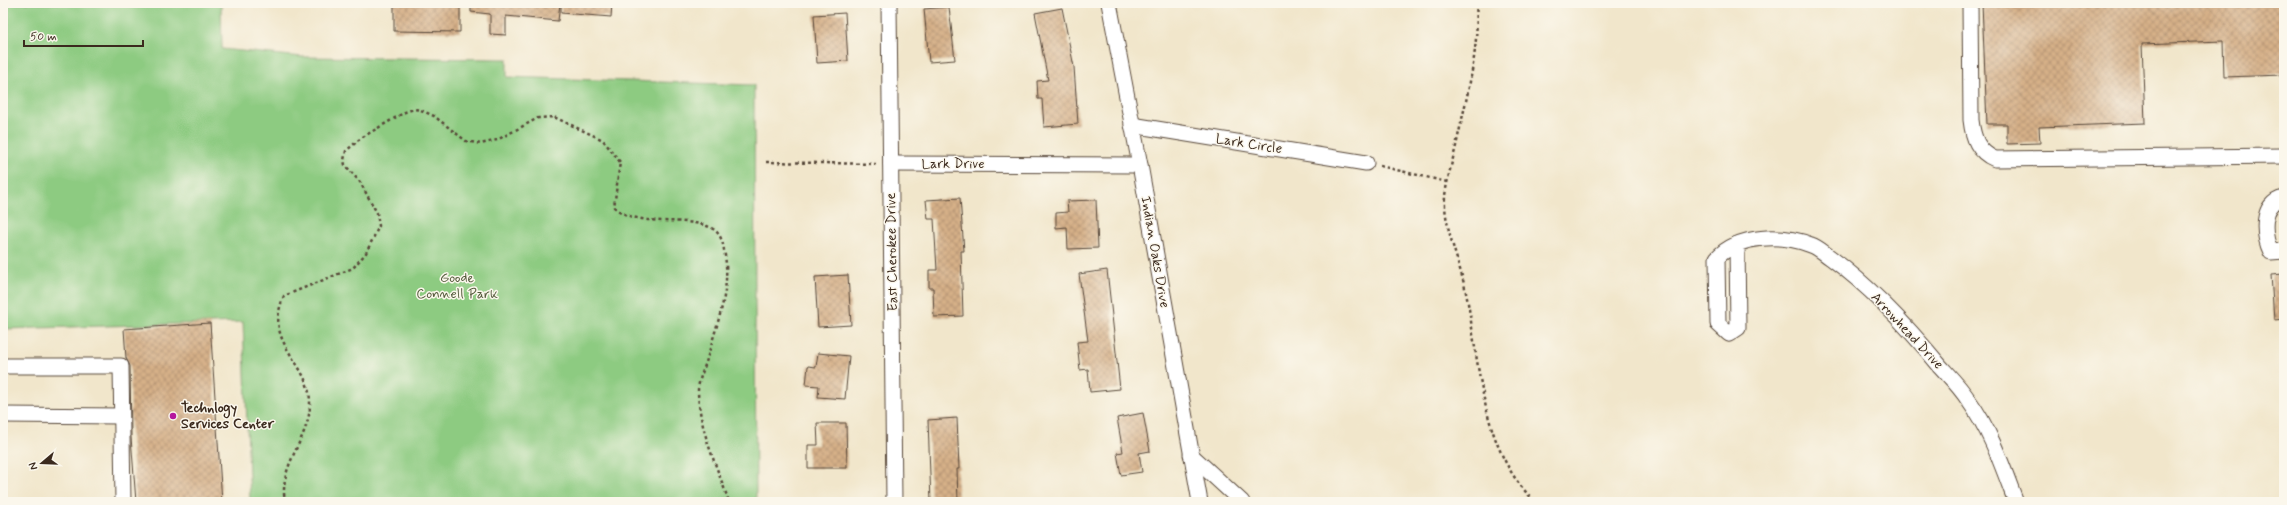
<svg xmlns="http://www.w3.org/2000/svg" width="2287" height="505" font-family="Mynerve,sans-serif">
<defs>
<pattern id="building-cross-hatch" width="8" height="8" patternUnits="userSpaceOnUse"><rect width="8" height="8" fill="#d6b088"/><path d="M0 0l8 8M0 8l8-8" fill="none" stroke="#af8f6f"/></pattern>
</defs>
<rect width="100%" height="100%" fill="#fbf7ec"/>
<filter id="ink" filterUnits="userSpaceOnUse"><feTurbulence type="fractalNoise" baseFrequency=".025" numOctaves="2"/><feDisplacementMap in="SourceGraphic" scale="8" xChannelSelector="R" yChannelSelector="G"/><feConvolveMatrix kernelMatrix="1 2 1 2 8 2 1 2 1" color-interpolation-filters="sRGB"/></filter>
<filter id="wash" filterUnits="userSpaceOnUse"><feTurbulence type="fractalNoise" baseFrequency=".012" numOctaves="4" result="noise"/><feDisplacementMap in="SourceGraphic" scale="16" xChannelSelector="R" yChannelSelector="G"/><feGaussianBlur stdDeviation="0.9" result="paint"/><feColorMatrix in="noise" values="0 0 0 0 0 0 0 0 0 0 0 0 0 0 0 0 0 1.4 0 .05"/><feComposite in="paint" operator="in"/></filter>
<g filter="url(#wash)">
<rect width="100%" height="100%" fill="#f1e6cb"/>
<path fill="#8dcb81" stroke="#647a50" d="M 3,3 L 221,3 L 222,49 L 302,57 L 507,59 L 507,77 L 754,85 L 756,502 L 250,502 L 243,322 L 3,329 Z"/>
<g id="blocks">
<g fill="url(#building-cross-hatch)">
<path d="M 394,3 L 460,3 L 460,32 L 394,31 Z"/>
<path d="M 471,3 L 560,3 L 558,21 L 506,16 L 506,35 L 490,34 L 490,14 L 471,12 Z"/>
<path d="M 561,3 L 612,3 L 611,17 L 561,13 Z"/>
<path d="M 1982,3 L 2284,3 L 2284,75 L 2224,77 L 2223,41 L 2142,44 L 2145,123 L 2039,127 L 2040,143 L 2007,144 L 2007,124 L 1987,124 Z"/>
<path d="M 949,7 L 955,60 L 929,62 L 924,9 Z"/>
<path d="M 1062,8 L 1074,67 L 1078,124 L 1044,127 L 1042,99 L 1038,99 L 1037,81 L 1048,80 L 1035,13 Z"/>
<path d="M 845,13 L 848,61 L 817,63 L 814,15 Z"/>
<path d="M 960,198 L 964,251 L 961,251 L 963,316 L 934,317 L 933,288 L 929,288 L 929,270 L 937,270 L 934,219 L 928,219 L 926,200 Z"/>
<path d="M 1096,200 L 1098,248 L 1068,249 L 1067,227 L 1056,228 L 1056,213 L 1068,212 L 1067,201 Z"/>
<path d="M 1107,270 L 1120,389 L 1090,392 L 1088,369 L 1080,370 L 1077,342 L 1088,341 L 1079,274 Z"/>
<path d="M 2284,274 L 2284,319 L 2274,320 L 2271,275 Z"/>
<path d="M 848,275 L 851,325 L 818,327 L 815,277 Z"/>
<path d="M 210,323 L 222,502 L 136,502 L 131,437 L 130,366 L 126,358 L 124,329 Z"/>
<path d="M 818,353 L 849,356 L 845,399 L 818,397 L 819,386 L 806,385 L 808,366 L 816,367 Z"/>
<path d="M 1143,413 L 1150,451 L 1139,453 L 1142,472 L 1121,475 L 1117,453 L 1123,452 L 1117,418 Z"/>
<path d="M 957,418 L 959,469 L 957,469 L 958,502 L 931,502 L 928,420 Z"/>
<path d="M 817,423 L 846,423 L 847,468 L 808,468 L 808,445 L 818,445 Z"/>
</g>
</g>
</g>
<g filter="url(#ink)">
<use href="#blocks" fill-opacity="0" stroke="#564638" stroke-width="1"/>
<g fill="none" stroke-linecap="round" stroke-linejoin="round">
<defs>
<g id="minor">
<path d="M 889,3 L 894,502"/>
<path d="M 1109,3 L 1140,165 L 1200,502"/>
<path d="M 1970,3 L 1971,120 C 1973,138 1978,152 1995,159 L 2284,156"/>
<path d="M 1132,125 L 1366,163"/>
<path d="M 891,164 L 1140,165"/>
<path d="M 2284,198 C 2260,203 2263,235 2271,252 L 2284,251"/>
<path d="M 1737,244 L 1738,328 L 1729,334 L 1718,324 L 1717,258 C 1739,234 1782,234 1811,245 C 1818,247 1825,254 1831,258 C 1872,288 1908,327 1940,366 C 1950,377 1961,388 1969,401 C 1991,431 2003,468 2016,502"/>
<path d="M 3,366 L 121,366 L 123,502"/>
<path d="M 3,415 L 121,416"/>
<path d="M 1191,455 L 1242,502"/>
</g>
</defs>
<use href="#minor" stroke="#564638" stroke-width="17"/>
<g stroke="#564638" stroke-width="2.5" stroke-dasharray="3 3" stroke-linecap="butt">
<path d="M 1476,3 C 1480,51 1466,99 1456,146 C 1452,163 1447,179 1445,196 C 1443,224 1459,261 1465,288 C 1480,358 1479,451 1536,502"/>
<path d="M 766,162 L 876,164"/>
<path d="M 1380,166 L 1447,182"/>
<path d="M 285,502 C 278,463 310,440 310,403 C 310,360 262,345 284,296 L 353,268 L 366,253 L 379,226 L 377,213 L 360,182 L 345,165 L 344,160 L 346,151 L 361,138 L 405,112 L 414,109 L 421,110 L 434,116 L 466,141 L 481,144 L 497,140 L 538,118 L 554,117 L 603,140 L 620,162 L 614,207 C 639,230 689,214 713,229 C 720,233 723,242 724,250 C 732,288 717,323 707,359 C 704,369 698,381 698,391 C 699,430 717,466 729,502"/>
</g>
<use href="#minor" stroke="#fff" stroke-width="15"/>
</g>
</g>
<circle fill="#b5179e" stroke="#fbf7ec" stroke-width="1.5" cx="173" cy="416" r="4"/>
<g text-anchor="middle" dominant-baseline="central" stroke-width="3" stroke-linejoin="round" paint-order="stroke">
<g font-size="14" fill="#3b2a1e" stroke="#fbf7ec">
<text transform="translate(1249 144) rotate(9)">Lark Circle</text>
<text x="953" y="164">Lark Drive</text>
<text transform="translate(892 252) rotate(-91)">East Cherokee Drive</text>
<text transform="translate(1155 252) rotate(80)">Indian Oaks Drive</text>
<text transform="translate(1907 331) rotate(47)">Arrowhead Drive</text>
</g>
<g font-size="14" fill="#545a3c" stroke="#fbf7ec">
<text x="457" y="278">Goode<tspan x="457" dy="16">Connell Park</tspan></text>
</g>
<g font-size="14" font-weight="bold" fill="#3b2a1e" stroke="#fbf7ec" text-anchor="start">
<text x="181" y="408">Technlogy<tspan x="181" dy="16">Services Center</tspan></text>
</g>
</g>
<rect width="2287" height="505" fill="none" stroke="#fbf7ec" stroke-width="16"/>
<g transform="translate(42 463) rotate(251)" stroke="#fbf7ec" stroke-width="3" paint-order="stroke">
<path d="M0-3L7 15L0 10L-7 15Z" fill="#3b2a1e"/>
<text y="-6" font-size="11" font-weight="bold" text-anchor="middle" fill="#3b2a1e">N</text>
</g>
<path d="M24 40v6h119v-6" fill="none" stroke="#3b2a1e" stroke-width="2"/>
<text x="30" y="40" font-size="12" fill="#3b2a1e" stroke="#fbf7ec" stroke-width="3" paint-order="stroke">50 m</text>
</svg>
